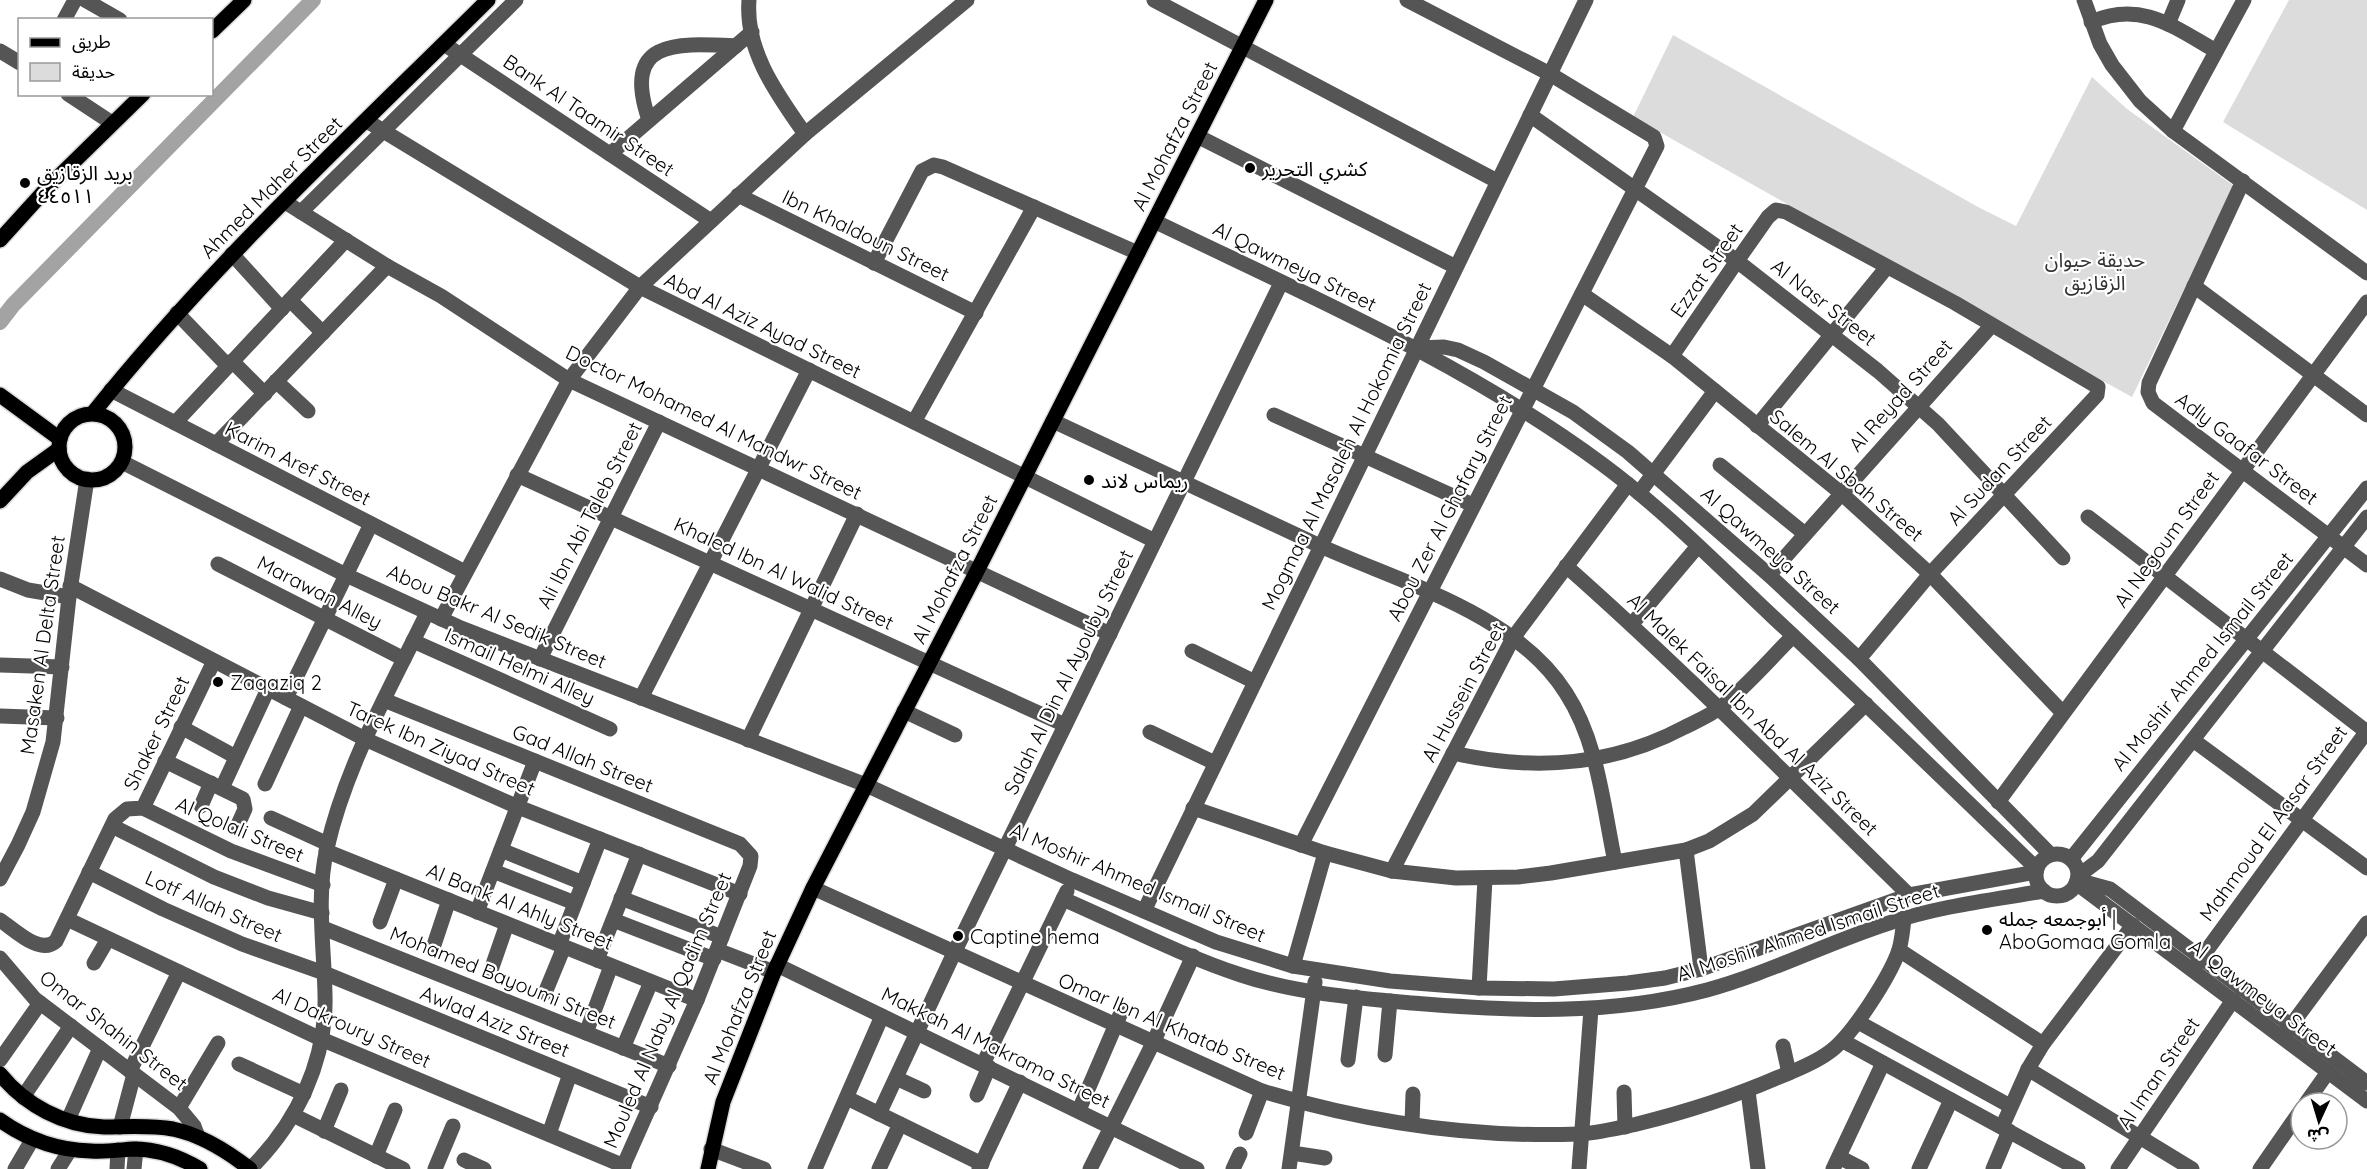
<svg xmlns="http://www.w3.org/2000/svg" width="2367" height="1169" font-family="Quicksand,'Noto Sans Arabic',sans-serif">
<rect width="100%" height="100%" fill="#fff"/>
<g fill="#dcdcdc">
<path d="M 2289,0 L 2367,0 L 2367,210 L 2223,122 Z"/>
<path d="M 1673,35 L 1978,207 L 2016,226 L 2092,77 L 2127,109 L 2234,186 L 2132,397 L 2003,326 L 1633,117 Z"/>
</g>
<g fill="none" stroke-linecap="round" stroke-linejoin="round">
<path stroke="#a3a3a3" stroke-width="16" d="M 0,322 L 13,305 L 313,0"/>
<defs>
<g id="major">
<path d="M 212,31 L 244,0"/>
<path d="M 0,240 L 48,187 L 143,94"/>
<path d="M 0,395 L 60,439"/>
<path d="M 93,413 C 212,264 353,134 488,0"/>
<circle cx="92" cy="447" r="33"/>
<path d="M 0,501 L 27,472 L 59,449"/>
<path d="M 0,1074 C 25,1105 64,1126 104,1127 C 127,1127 150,1125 173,1129 C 202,1135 227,1151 250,1169"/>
<path d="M 0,1120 C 28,1140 57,1150 91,1151 C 105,1152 119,1150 133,1149 C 157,1149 180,1157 200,1169"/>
<path d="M 708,1169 L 723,1102 L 774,972 L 813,888 L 977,571 L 1266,0"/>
</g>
</defs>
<use href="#major" stroke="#dbdbdb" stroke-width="18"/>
<g stroke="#555" stroke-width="15">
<path d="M 85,0 L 120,20"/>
<path d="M 749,0 C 745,51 777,94 805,134"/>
<path d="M 1154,0 L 1497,181"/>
<path d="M 2084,0 L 2100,44 L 2112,65 L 2140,101 L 2173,131 L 2367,273"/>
<path d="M 64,20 L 75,0"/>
<path d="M 2091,22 C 2141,0 2174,27 2216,51"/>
<path d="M 2168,24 L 2178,0"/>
<path d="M 444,44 L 711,221"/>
<path d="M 0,51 L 20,63"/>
<path d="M 68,94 L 112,123"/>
<path d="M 1530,115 L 1737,261 L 1878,371 L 1938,424 L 2063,558"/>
<path d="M 649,120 C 621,39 676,43 736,46"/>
<path d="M 367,121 L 640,287 L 1155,541"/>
<path d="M 2173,131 L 2244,0"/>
<path d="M 1197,136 L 1456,267"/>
<path d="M 610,154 L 752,32"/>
<path d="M 2243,181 L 2149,383 L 2148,392 L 2153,403 L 2367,565"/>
<path d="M 738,195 L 976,313"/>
<path d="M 285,202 L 387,266 L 441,296 L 569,380 L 1110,634"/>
<path d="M 301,212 L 516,0"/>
<path d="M 1154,221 C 1307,295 1465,363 1602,464 C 1663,509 1717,564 1772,616 C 1861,699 1949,784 2037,869"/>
<path d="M 232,254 L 282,309"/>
<path d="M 874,263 L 922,171 L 934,165 L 943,167 L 1138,253"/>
<path d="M 2194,286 L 2367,415"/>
<path d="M 1582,294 L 1672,356 L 1841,493 L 1930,574 L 2063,713"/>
<path d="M 290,300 L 323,333"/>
<path d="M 177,313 L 228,366"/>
<path d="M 1417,348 L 1444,347 L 1458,350 L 1484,362 L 1573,412 L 1628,452 L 1769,575 L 1859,659 L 2051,855"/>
<path d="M 1672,356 L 1737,261 L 1768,217 L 1776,210 L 1786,212 L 1955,303 L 2098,387 L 2097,395 L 1930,574 L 1859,659"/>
<path d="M 232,361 L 265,394"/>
<path d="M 276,381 L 308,411"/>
<path d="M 111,390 L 465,572"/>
<path d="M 1274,415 L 1473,505"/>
<path d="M 1053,421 C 1141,462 1228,503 1316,544 C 1398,582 1515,612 1566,693 C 1598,742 1603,805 1615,862"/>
<path d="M 914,422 L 1034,207"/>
<path d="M 175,423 L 346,240"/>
<path d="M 1757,426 L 1887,267"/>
<path d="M 216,444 L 387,266"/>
<path d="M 122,462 L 346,575 L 461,628 L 866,785 L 1072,880 L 1216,942 L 1293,966 L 1390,981 L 1479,988 L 1554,989 L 1628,983 L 1665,978 L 1701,969 L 1909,895 L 2036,872"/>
<path d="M 1720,465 L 1805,534"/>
<path d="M 517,475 L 1065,725"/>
<path d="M 1639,493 L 1715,391"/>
<path d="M 2088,517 L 2367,732"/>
<path d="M 218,564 L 404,659"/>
<path d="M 1566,566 C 1685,671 1795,784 1909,895"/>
<path d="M 1769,575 L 1992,325"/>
<path d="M 0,579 L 28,590 L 69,597"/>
<path d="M 70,586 L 367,740 L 518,807 L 740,894"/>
<path d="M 441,619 L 569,380 L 640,287 L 805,134 L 967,0"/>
<path d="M 1632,624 L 1698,546"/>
<path d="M 413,641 L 610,729"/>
<path d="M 1192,651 L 1255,682"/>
<path d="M 540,659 L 659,422"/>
<path d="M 0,665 L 62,667"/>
<path d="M 286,698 L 371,524"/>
<path d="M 641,698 L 809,370"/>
<path d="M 384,700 L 740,844 L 751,856 L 750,866 L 697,1000 L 622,1169"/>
<path d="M 904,711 L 955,735"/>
<path d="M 0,716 L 57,718"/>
<path d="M 181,727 L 236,757"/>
<path d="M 1150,732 L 1215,763"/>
<path d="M 748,740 L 857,514"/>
<path d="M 2193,740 L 2367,868"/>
<path d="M 1453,753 C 1532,771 1612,766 1685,727 C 1697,721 1711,715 1721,707 C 1747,686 1770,659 1793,636"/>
<path d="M 165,761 L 243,799 L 245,809 L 236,829"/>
<path d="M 265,784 L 301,706"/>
<path d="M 222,788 L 268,689"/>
<path d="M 1998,802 L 2367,302"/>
<path d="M 201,806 L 211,783"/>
<path d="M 143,808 L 231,851 L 323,885"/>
<path d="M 1193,808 L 1325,853 L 1392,871 L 1456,878 L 1518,877 L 1551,873 L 1686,850 L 1709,841 L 1753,814 L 1866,704"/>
<path d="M 271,818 L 328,844"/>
<path d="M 112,826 L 214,877 L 268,898 L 322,913"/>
<path d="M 1301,845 L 1657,146 L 1654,137 L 1550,74 L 1407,0"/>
<path d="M 501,850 L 583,883"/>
<path d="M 1686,850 L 1701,969"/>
<path d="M 326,851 L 697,1000"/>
<circle cx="2057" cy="875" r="21"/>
<path d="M 2071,859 L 2367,488"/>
<path d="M 493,871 L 575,903"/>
<path d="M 1392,871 L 1513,638 L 1628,484"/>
<path d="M 89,872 L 163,909 L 242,944 L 324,973 L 651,1107"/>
<path d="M 2078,876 L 2098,861 L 2367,517"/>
<path d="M 0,879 L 18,845 L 33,812 L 53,742 L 69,597 L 87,479"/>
<path d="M 2077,880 L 2110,889 L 2367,1083"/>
<path d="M 2076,883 L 2367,1101"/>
<path d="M 813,888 L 1262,1091 C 1364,1122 1472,1138 1579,1134 C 1598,1133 1619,1128 1637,1124 C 1686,1112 1733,1097 1779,1077 C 1796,1070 1813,1064 1828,1053 C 1851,1038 1890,976 1899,950 C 1902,939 1903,929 1904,918"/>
<path d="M 621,898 L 722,937"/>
<path d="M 1063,899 C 1121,924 1180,955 1241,975 C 1295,993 1355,998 1412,1003 C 1511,1011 1609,1016 1707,990 C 1769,973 1827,943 1889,923 C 1939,906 1992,900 2044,891"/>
<path d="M 1144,911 L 1586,0"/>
<path d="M 477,912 L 535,761"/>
<path d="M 67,919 L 321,1039 L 624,1166"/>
<path d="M 0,920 C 14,929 40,956 56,941 L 115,819 L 127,809 L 143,808 L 214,661"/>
<path d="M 613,920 L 714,959"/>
<path d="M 380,922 L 396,879"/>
<path d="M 323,928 L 669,1066"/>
<path d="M 434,945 L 449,900"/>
<path d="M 559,945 L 600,839"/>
<path d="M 717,950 L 774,972"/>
<path d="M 1899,950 L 2043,1044"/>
<path d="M 0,958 L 35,999 L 179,1108 L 194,1126 L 198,1137"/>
<path d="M 597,960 L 639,854"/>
<path d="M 94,963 L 108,939"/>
<path d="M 777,965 L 1197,1169"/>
<path d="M 2196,965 L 2367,731"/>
<path d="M 1293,966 L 1325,853"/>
<path d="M 491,970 L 507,924"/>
<path d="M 1479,988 L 1485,879"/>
<path d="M 545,993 L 564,947"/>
<path d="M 1858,1022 L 2010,1106"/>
<path d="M 2286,1032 L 2367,923"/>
<path d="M 586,1033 L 611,966"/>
<path d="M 1843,1041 L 2078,1169"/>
<path d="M 1783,1046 L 1789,1073"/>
<path d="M 623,1048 L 651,982"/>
<path d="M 1385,1055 L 1390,1001"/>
<path d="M 0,1060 L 40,1003"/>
<path d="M 1348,1060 L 1356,997"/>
<path d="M 239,1064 L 304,1094"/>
<path d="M 983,1064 L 1067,891"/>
<path d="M 2028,1069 L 2192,1169"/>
<path d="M 130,1071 L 179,972"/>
<path d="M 896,1078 L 924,1091"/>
<path d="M 1748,1091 L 1758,1169"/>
<path d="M 1624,1092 L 1625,1127"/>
<path d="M 977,1095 L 989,1067"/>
<path d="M 23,1097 L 71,1026"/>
<path d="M 847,1098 L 982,1164"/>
<path d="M 2306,1103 L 2328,1072"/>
<path d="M 179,1108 L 218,1043"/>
<path d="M 1079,1110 L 1123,1008"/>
<path d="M 879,1114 L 954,953 L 1281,283"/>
<path d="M 293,1115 L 403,1169"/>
<path d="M 68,1120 L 100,1048"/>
<path d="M 1412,1124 L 1413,1094"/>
<path d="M 120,1127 L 134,1074"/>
<path d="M 2002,1127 L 2028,1069 L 2043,1044 L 2133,925"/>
<path d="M 324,1131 L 341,1090"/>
<path d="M 1246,1133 L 1262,1091"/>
<path d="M 549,1134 L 570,1074"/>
<path d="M 711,1149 L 764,1169"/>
<path d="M 1292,1153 L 1325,1158"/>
<path d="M 376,1156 L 395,1110"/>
<path d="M 1839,1157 L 1862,1169"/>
<path d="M 464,1160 L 484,1169"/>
<path d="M 15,1169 L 32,1140"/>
<path d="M 58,1169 L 70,1150"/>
<path d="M 117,1169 L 118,1150"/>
<path d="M 134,1169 L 136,1149"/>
<path d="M 250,1169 C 297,1123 327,1060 325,994 C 324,946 316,895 327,848 C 346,765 390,689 427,613"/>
<path d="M 435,1169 L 453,1126"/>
<path d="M 815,1169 L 882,1016"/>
<path d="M 879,1169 L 900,1124"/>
<path d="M 979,1169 L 1020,1082"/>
<path d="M 1090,1169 L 1153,1043 L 1193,956"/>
<path d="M 1233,1169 L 1240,1154"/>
<path d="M 1289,1169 L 1315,982"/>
<path d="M 1579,1169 L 1591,1009"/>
<path d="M 1833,1169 L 1883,1063"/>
<path d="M 1919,1169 L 1951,1100"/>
<path d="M 1993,1169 L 2009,1131"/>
<path d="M 2118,1169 L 2233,1000"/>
<path d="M 2260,1169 L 2301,1110"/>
</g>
<use href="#major" stroke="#000" stroke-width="15"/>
</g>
<g fill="#000" stroke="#fff" stroke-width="2">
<circle cx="1250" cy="168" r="6"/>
<circle cx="25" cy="183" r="6"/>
<circle cx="1089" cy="480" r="6"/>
<circle cx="218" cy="682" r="6"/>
<circle cx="1987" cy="930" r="6"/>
<circle cx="958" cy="936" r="6"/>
</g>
<g text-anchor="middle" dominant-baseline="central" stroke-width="4.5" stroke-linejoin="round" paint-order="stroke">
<g font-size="20" fill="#000" stroke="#fff">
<text transform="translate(589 115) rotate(34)">Bank Al Taamir Street</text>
<text transform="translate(1174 136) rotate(-63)">Al Mohafza Street</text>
<text transform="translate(271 187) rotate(-45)">Ahmed Maher Street</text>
<text transform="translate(866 235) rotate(26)">Ibn Khaldoun Street</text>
<text transform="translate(1295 266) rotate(26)">Al Qawmeya Street</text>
<text transform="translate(1706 270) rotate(-55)">Ezzat Street</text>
<text transform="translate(1824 302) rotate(38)">Al Nasr Street</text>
<text transform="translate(763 325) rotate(26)">Abd Al Aziz Ayad Street</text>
<text transform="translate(1900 395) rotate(-48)">Al Reyad Street</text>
<text transform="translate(714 422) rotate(26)">Doctor Mohamed Al Mandwr Street</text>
<text transform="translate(1346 446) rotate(-64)">Mogmaa Al Masaleh Al Hokomia Street</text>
<text transform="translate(2247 448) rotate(37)">Adly Gaafar Street</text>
<text transform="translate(298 463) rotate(27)">Karim Aref Street</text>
<text transform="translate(1999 470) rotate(-47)">Al Sudan Street</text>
<text transform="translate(1847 475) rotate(40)">Salem Al Sbah Street</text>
<text transform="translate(1449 508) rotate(-63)">Abou Zer Al Ghafary Street</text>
<text transform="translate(589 515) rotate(-63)">Ali Ibn Abi Taleb Street</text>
<text transform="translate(2166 539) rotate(-54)">Al Negoum Street</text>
<text transform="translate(1771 550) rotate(42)">Al Qawmeya Street</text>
<text transform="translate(954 569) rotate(-63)">Al Mohafza Street</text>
<text transform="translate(784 573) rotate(25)">Khaled Ibn Al Walid Street</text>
<text transform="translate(320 592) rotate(27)">Marawan Alley</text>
<text transform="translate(497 616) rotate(23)">Abou Bakr Al Sedik Street</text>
<text transform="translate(42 645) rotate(-82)">Masaken Al Delta Street</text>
<text transform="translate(2202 661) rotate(-51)">Al Moshir Ahmed Ismail Street</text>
<text transform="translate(520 666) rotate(24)">Ismail Helmi Alley</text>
<text transform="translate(1068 672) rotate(-64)">Salah Al Din Al Ayouby Street</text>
<text transform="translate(1463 692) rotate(-62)">Al Hussein Street</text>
<text transform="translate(1753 714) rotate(44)">Al Malek Faisal Ibn Abd Al Aziz Street</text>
<text transform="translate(156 733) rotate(-64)">Shaker Street</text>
<text transform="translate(441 748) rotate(24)">Tarek Ibn Ziyad Street</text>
<text transform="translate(583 758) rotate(22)">Gad Allah Street</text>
<text transform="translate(2273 823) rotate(-54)">Mahmoud El Aasar Street</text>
<text transform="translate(240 829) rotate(23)">Al Qolali Street</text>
<text transform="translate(1138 882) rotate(23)">Al Moshir Ahmed Ismail Street</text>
<text transform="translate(214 906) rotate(24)">Lotf Allah Street</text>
<text transform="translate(520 906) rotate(22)">Al Bank Al Ahly Street</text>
<text transform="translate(1808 932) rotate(-18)">Al Moshir Ahmed Ismail Street</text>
<text transform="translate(503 977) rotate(22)">Mohamed Bayoumi Street</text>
<text transform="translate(2263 997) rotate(37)">Al Qawmeya Street</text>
<text transform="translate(739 1007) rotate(-68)">Al Mohafza Street</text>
<text transform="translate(667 1010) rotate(-67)">Mouled Al Naby Al Qadim Street</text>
<text transform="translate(495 1021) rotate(22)">Awlad Aziz Street</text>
<text transform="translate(1172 1026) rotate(23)">Omar Ibn Al Khatab Street</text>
<text transform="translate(352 1027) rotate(24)">Al Dakroury Street</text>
<text transform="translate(114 1030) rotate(38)">Omar Shahin Street</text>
<text transform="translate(996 1047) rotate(26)">Makkah Al Makrama Street</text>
<text transform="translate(2158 1073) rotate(-56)">Al Iman Street</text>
</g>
<g font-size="20" fill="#000" stroke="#fff" text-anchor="start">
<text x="1262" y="168">كشري التحرير</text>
<text x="37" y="172">بريد الزقازيق<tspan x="37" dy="23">٤٤٥١١</tspan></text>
<text x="1101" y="480">ريماس لاند</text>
<text x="230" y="682">Zaqaziq 2</text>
<text x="1999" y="918">أبوجمعه جمله |<tspan x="1999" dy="23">AboGomaa Gomla</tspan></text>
<text x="970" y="936">Captine hema</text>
</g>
<g font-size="20" fill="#333" stroke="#fff">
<text x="2095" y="259">حديقة حيوان<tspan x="2095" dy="23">الزقازيق</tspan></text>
</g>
</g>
<rect x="18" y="18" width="195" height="78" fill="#ffffff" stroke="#999999" stroke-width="1.5"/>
<rect x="30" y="38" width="30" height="9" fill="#000000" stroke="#999999" stroke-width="1.5"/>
<text x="72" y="48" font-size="18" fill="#000000">طريق</text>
<rect x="30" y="63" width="30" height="18" fill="#dcdcdc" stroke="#999999" stroke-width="1.5"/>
<text x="72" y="78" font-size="18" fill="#000000">حديقة</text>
<g transform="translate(2319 1121) rotate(184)"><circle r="28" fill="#ffffff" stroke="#999999" stroke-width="1.5"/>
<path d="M0-4.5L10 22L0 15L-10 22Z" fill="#000000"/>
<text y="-9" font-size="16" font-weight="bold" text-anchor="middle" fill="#000000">ش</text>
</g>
</svg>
